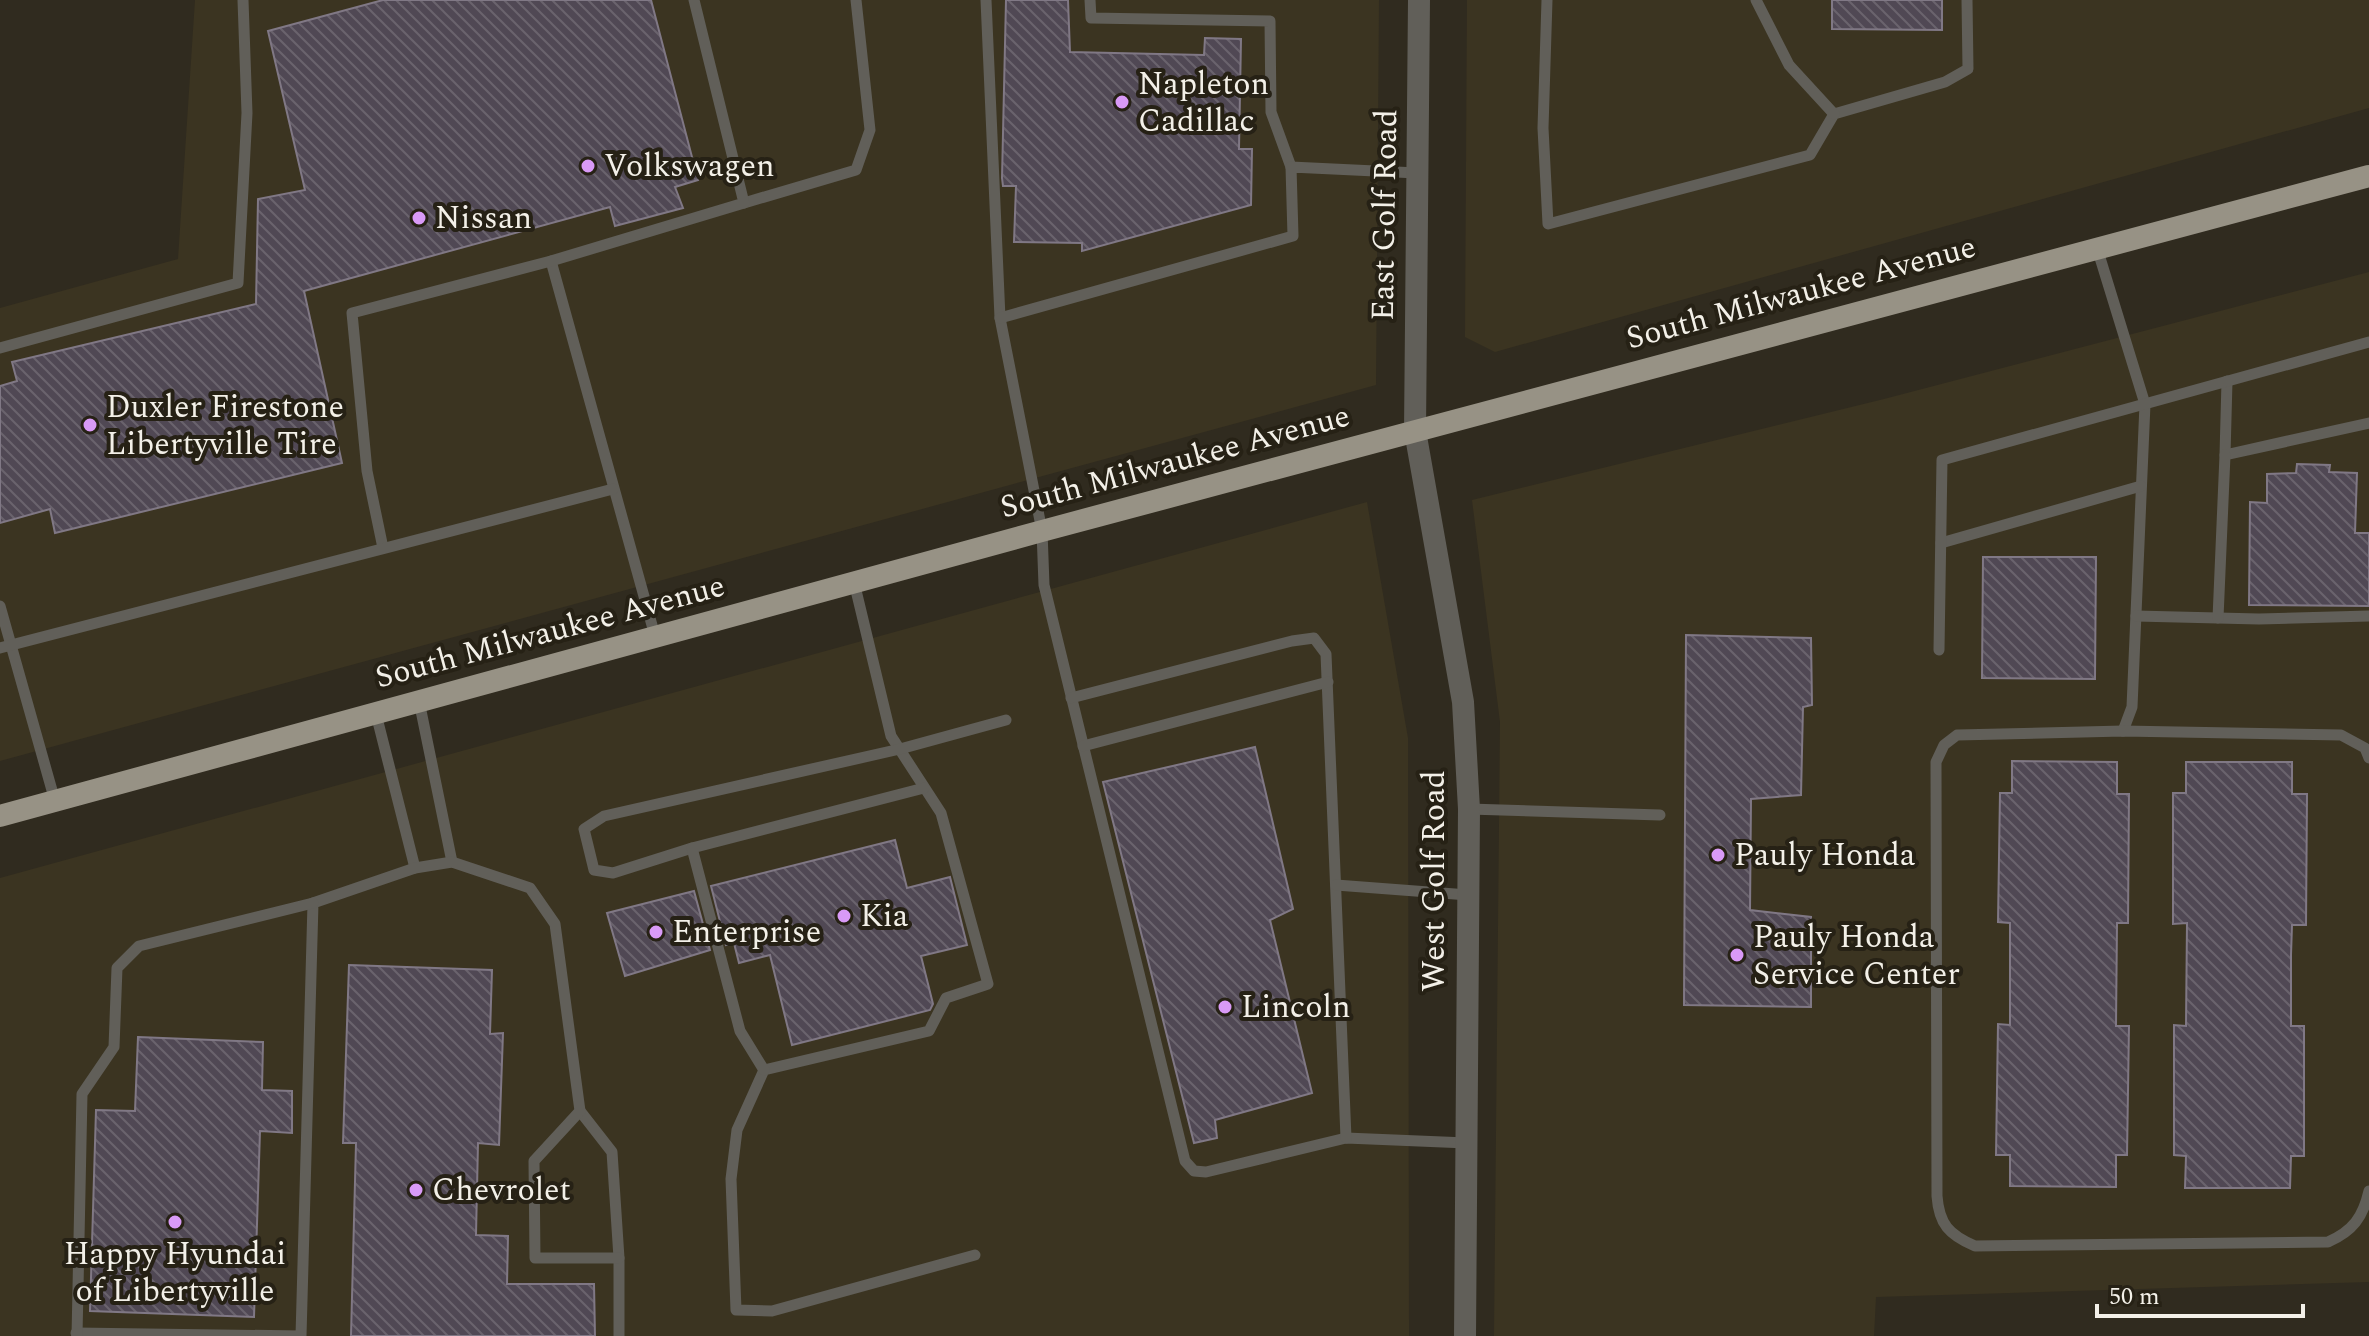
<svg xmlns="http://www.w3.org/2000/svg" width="2369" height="1336" font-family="Spectral,serif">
<defs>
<pattern id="building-back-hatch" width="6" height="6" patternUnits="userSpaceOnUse" patternTransform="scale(2)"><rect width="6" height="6" fill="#504854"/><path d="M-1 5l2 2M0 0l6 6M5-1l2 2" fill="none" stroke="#6a636d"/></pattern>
</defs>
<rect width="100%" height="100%" fill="#302b1f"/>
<g fill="#3b3421">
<path d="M 195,0 L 1379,0 L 1376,385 L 0,761 L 0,308 L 178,259 Z"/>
<path d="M 1467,0 L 2369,0 L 2369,108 L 1495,352 L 1465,337 Z"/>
<path d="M 2369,272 L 2369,1282 L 1876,1297 L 1874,1336 L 1494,1336 L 1500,722 L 1472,500 L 1884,399 Z"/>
<path d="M 1367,502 L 1408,738 L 1409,1336 L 0,1336 L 0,878 Z"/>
</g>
<g fill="url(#building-back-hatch)" stroke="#807885" stroke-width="2">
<path d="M 383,0 L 651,0 L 698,180 L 675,187 L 683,208 L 615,226 L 610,207 L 304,291 L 342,463 L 55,533 L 50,509 L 0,523 L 0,386 L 17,381 L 12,362 L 256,304 L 258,199 L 305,190 L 268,31 Z"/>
<path d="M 1006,0 L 1068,0 L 1070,52 L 1204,55 L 1205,38 L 1241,39 L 1239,149 L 1252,149 L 1251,205 L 1082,251 L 1082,243 L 1014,242 L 1016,186 L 1003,186 L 1002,178 Z"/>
<path d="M 1832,0 L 1942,0 L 1942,30 L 1832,29 Z"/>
<path d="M 2297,464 L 2330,465 L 2329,472 L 2357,473 L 2355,533 L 2369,533 L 2369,606 L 2249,605 L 2250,502 L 2267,503 L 2267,474 L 2296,473 Z"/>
<path d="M 1983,557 L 2096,557 L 2095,679 L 1982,678 Z"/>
<path d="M 1686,635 L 1811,638 L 1812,705 L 1803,707 L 1801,795 L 1751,799 L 1750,910 L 1811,917 L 1811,1007 L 1684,1005 Z"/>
<path d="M 1255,747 L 1293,909 L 1270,920 L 1312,1093 L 1215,1120 L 1217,1138 L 1194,1143 L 1103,782 Z"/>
<path d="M 2012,761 L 2117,762 L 2117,794 L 2129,794 L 2128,923 L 2117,923 L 2116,1026 L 2129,1026 L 2127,1155 L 2116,1155 L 2116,1187 L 2010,1186 L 2010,1155 L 1996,1155 L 1998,1024 L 2010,1025 L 2010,923 L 1998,922 L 2000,793 L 2012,793 Z"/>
<path d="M 2186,762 L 2292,762 L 2292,794 L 2307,794 L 2306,925 L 2292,925 L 2291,955 L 2291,1026 L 2304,1026 L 2304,1156 L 2291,1156 L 2290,1188 L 2185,1188 L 2186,1156 L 2174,1155 L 2174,1025 L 2186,1026 L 2187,923 L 2173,924 L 2173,793 L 2186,793 Z"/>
<path d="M 895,840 L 907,888 L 950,877 L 967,945 L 921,956 L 933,1004 L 930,1010 L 792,1045 L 770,955 L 739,963 L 734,943 L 726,945 L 711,886 Z"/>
<path d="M 694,891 L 710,950 L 625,976 L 607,913 Z"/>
<path d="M 349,965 L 492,970 L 490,1034 L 503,1033 L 499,1145 L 478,1143 L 476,1235 L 508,1236 L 507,1284 L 594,1284 L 595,1336 L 351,1336 L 356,1143 L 343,1143 Z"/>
<path d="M 138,1037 L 263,1042 L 262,1090 L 292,1091 L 292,1133 L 260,1131 L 254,1317 L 90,1311 L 96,1110 L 135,1111 Z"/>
</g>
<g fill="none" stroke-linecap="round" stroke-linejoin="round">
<g stroke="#615f59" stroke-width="11">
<path d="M 986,0 L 1000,318 L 1042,531 L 1044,585 L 1185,1161 L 1194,1171 L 1206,1172 L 1346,1138 L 1467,1143"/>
<path d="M 1090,0 L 1091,18 L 1270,21 L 1271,112 L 1291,167"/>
<path d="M 1547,0 L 1543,128 L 1548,224 L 1810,155 L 1834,114 L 1945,82 L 1968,69 L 1967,0"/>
<path d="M 1756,0 L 1789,65 L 1834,114"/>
<path d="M 744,203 L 856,170 L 870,130 L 856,0"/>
<path d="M 2097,248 L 2145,404 L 2132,707 L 2123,731"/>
<path d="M 551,261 L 655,636"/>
<path d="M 1000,318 L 1293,236 L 1291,167 L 1417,173"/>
<path d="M 0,348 L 238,283 L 247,113 L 243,0"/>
<path d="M 2227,381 L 2225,455 L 2369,423"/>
<path d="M 1941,543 L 2141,486"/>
<path d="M 383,548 L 367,471 L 352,313 L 551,261 L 744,203 L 694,0"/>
<path d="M 854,582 L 891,736 L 941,813 L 988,984 L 946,998 L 929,1031 L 764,1070 L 737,1130 L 731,1179 L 736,1310 L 772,1311 L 975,1255"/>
<path d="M 0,606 L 55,801"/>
<path d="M 2136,616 L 2259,619 L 2369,616"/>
<path d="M 2218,618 L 2225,455"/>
<path d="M 0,648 L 613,489"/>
<path d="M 1939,650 L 1942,460 L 2369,342"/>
<path d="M 1071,698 L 1292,641 L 1314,638 L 1326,654 L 1346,1138"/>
<path d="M 419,701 L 452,862"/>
<path d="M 376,714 L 415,868"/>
<path d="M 1083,746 L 1328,682"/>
<path d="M 2369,758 L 2365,748 L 2341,735 L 2123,731 L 1957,735 L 1944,745 L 1936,762 L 1937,1196 C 1939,1224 1949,1235 1975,1246 L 2328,1242 C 2353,1231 2363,1217 2369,1191"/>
<path d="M 1469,809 L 1660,815"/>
<path d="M 692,848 L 613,873 L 594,870 L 584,829 L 604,816 L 900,749 L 1006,720"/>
<path d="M 1336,885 L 1468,895"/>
<path d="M 764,1070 L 740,1031 L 692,848 L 924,788"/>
<path d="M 580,1111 L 612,1152 L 619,1258 L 619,1336"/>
<path d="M 76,1333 L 301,1336 L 313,903 L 415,868 L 452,862 L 530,888 L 555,924 L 580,1111 L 534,1161 L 535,1258 L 619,1258"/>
<path d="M 77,1336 L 82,1094 L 114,1047 L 117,968 L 139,946 L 313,903"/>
</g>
<path stroke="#615f59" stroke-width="22" d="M 1415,431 L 1419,0"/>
<path stroke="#615f59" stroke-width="22" d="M 1415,431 L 1463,702 L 1469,809 L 1465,1336"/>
<path stroke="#979285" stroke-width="22" d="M 0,816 L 1042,531 L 2369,176"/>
</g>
<g fill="#d99af7" stroke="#262115" stroke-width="3">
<circle cx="1122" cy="102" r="8"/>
<circle cx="588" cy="166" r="8"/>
<circle cx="419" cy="218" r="8"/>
<circle cx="90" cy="425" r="8"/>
<circle cx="1718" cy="855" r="8"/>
<circle cx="844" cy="916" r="8"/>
<circle cx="656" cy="932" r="8"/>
<circle cx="1737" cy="955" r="8"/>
<circle cx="1225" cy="1007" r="8"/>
<circle cx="416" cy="1190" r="8"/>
<circle cx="175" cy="1222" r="8"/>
</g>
<g text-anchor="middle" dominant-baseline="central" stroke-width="8" stroke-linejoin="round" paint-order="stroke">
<g font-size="32" fill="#f3f0e8" stroke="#262115" text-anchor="start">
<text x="1138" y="84">Napleton<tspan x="1138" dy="37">Cadillac</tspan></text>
<text x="604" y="166">Volkswagen</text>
<text x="435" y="218">Nissan</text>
<text x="106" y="407">Duxler Firestone<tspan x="106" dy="37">Libertyville Tire</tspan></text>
<text x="1734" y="855">Pauly Honda</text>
<text x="860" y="916">Kia</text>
<text x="672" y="932">Enterprise</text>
<text x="1753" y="937">Pauly Honda<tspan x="1753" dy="37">Service Center</tspan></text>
<text x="1241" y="1007">Lincoln</text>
<text x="432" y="1190">Chevrolet</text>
<text x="175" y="1254" text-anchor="middle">Happy Hyundai<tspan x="175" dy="37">of Libertyville</tspan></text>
</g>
<g font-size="32" fill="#f3f0e8" stroke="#262115">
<text transform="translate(1385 215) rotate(-89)">East Golf Road</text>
<text transform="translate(1801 293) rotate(-15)">South Milwaukee Avenue</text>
<text transform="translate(1175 462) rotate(-15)">South Milwaukee Avenue</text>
<text transform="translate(550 632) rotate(-15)">South Milwaukee Avenue</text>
<text transform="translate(1434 881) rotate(-90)">West Golf Road</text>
</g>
</g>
<path d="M2097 1304v12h206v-12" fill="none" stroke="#f3f0e8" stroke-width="4"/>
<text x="2109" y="1304" font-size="24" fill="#f3f0e8" stroke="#262115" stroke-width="6" paint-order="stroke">50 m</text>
</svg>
